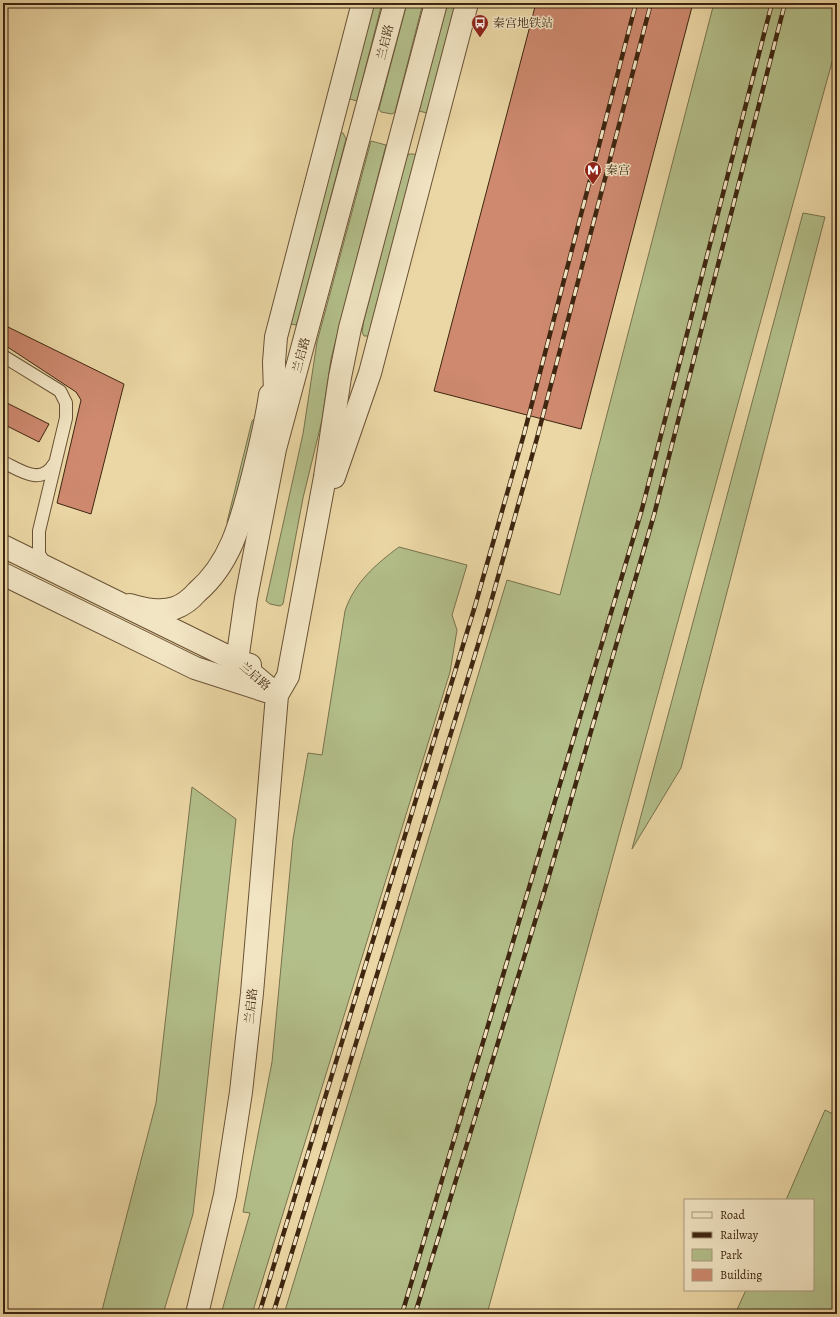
<svg xmlns="http://www.w3.org/2000/svg" width="840" height="1317" font-family="Alegreya,'Noto Serif SC',serif">
<rect width="100%" height="100%" fill="#ebd7a5"/>
<filter id="stains"><feTurbulence type="fractalNoise" baseFrequency=".005" numOctaves="4"/><feColorMatrix values="0 0 0 0 .2 0 0 0 0 .09 0 0 0 0 .02 0 0 0 .5 -.17"/></filter>
<radialGradient id="worn" r=".72"><stop offset=".6" stop-color="#630" stop-opacity="0"/><stop offset="1" stop-color="#630" stop-opacity=".3"/></radialGradient>
<g fill="#b3bf8a" stroke="#78724d">
<path d="M 369,3 L 382,3 L 357,101 L 346,98 Z"/>
<path d="M 407,3 L 423,3 L 395,112 L 392,114 L 381,112 L 379,109 Z"/>
<path d="M 447,3 L 460,3 L 431,114 L 419,111 Z"/>
<path d="M 714,3 L 837,3 L 837,44 L 487,1314 L 284,1314 L 507,580 L 560,595 Z"/>
<path d="M 338,132 L 343,133 L 346,139 L 299,318 L 296,325 L 290,324 Z"/>
<path d="M 371,141 L 386,145 L 331,359 L 322,420 L 303,498 L 283,604 L 280,606 L 270,604 L 266,601 L 303,434 L 317,342 Z"/>
<path d="M 409,154 L 414,154 L 418,157 L 371,335 L 368,336 L 364,336 L 362,332 L 364,320 L 406,158 Z"/>
<path d="M 803,213 L 825,217 L 681,768 L 632,849 Z"/>
<path d="M 257,416 L 259,417 L 229,525 L 227,522 L 252,421 Z"/>
<path d="M 399,547 L 467,565 L 452,615 L 457,630 L 450,672 L 252,1314 L 221,1314 L 250,1213 L 243,1212 L 272,1062 L 293,839 L 308,753 L 322,755 L 345,611 C 354,583 376,564 399,547 Z"/>
<path d="M 192,787 L 236,819 L 193,1214 L 163,1314 L 101,1314 L 156,1103 Z"/>
<path d="M 825,1110 L 837,1116 L 837,1314 L 735,1314 L 746,1290 L 813,1290 L 813,1200 L 786,1200 Z"/>
</g>
<g fill="#ce896f" stroke="#3e2610">
<path d="M 536,3 L 693,3 L 581,429 L 434,391 Z"/>
<path d="M 8,327 L 124,384 L 91,514 L 57,503 L 81,400 L 76,392 L 3,344 Z"/>
<path d="M 3,401 L 49,424 L 39,442 L 3,424 Z"/>
</g>
<g fill="none" stroke-linecap="round" stroke-linejoin="round">
<defs>
<g id="service">
<path d="M 3,356 L 60,391 L 66,403 L 66,418 L 39,531 L 39,554 L 46,565"/>
<path d="M 3,462 C 20,470 41,486 54,464"/>
</g>
<path id="minor" d="M 130,605 C 144,609 160,613 175,608 C 183,605 191,599 197,592 C 231,563 241,521 252,479 C 259,451 266,424 270,395"/>
<g id="tertiary">
<path d="M 276,424 L 274,362 L 276,337 L 363,3"/>
<path d="M 334,477 L 370,373 L 467,3"/>
<path d="M 3,546 L 237,661 L 250,665"/>
<path d="M 3,574 L 195,668 L 266,691"/>
<path d="M 277,695 L 237,661 L 246,598 L 275,449 L 395,3"/>
<path d="M 197,1314 L 225,1195 L 241,1092 L 252,993 L 277,695 L 288,676 L 325,477 L 340,377 L 350,328 L 436,3"/>
</g>
</defs>
<use href="#service" stroke="#695235" stroke-width="14"/>
<use href="#minor" stroke="#695235" stroke-width="24"/>
<use href="#tertiary" stroke="#695235" stroke-width="24"/>
<use href="#service" stroke="#f2e5c4" stroke-width="12"/>
<use href="#minor" stroke="#f2e5c4" stroke-width="22"/>
<use href="#tertiary" stroke="#f2e5c4" stroke-width="22"/>
<defs>
<g id="rail">
<path d="M 259,1314 L 475,606 L 524,434 L 636,3"/>
<path d="M 273,1314 L 489,609 L 537,438 L 651,3"/>
<path d="M 402,1314 L 642,509 L 772,3"/>
<path d="M 415,1314 L 548,879 L 654,515 L 785,3"/>
</g>
</defs>
<use href="#rail" stroke="#3e2610" stroke-width="4.5"/>
<use href="#rail" stroke="#f2e5c4" stroke-width="3" stroke-dasharray="9" stroke-linecap="butt"/>
</g>
<defs>
<symbol id="bus-pin" viewBox="-11 -11 22 30"><path d="M0 17L-7.5 6A9.5 9.5 0 1 1 7.5 6Z" fill="#8f2418" stroke="#f2e5c4"/><path d="M-5-6H5V4H4V6H2V4H-2V6H-4V4H-5ZM-3.5-4V0h7V-4ZM-3.5 1.2v1.5H-2V1.2ZM2 1.2v1.5H3.5V1.2Z" fill="#fff"/></symbol>
<symbol id="metro-pin" viewBox="-11 -11 22 30"><path d="M0 17L-7.5 6A9.5 9.5 0 1 1 7.5 6Z" fill="#8f2418" stroke="#f2e5c4"/><path d="M-5.5 5V-5H-3L0 0L3-5H5.5V5H3V-.5L0 4L-3-.5V5Z" fill="#fff"/></symbol>
</defs>
<g fill-rule="evenodd">
<use href="#bus-pin" x="470" y="13" width="20" height="27"/>
<use href="#metro-pin" x="583" y="160" width="20" height="27"/>
</g>
<g text-anchor="middle" dominant-baseline="central" stroke-width="3" stroke-linejoin="round" paint-order="stroke">
<g font-size="12" fill="#3e2610" stroke="#f2e5c4" text-anchor="start">
<text x="493" y="23">秦宫地铁站</text>
<text x="606" y="170">秦宫</text>
</g>
<g font-size="12" fill="#3e2610" stroke="#f2e5c4">
<text transform="translate(385 42) rotate(-76)">兰启路</text>
<text transform="translate(301 355) rotate(-75)">兰启路</text>
<text transform="translate(255 676) rotate(41)">兰启路</text>
<text transform="translate(251 1006) rotate(-84)">兰启路</text>
</g>
</g>
<rect width="840" height="1317" fill="none" stroke="#ebd7a5" stroke-width="16"/>
<rect x="4" y="4" width="832" height="1309" fill="none" stroke="#3e2610" stroke-width="2"/>
<rect x="8" y="8" width="824" height="1301" fill="none" stroke="#3e2610"/>
<rect x="684" y="1199" width="130" height="92" fill="#f2e5c4" stroke="#aa997c"/>
<rect x="692" y="1212" width="20" height="6" fill="#f2e5c4" stroke="#aa997c"/>
<text x="720" y="1219" font-size="12" fill="#3e2610">Road</text>
<rect x="692" y="1232" width="20" height="6" fill="#3e2610" stroke="#aa997c"/>
<text x="720" y="1239" font-size="12" fill="#3e2610">Railway</text>
<rect x="692" y="1249" width="20" height="12" fill="#b3bf8a" stroke="#aa997c"/>
<text x="720" y="1259" font-size="12" fill="#3e2610">Park</text>
<rect x="692" y="1269" width="20" height="12" fill="#ce896f" stroke="#aa997c"/>
<text x="720" y="1279" font-size="12" fill="#3e2610">Building</text>
<rect width="100%" height="100%" filter="url(#stains)"/>
<rect width="100%" height="100%" fill="url(#worn)"/>
</svg>
